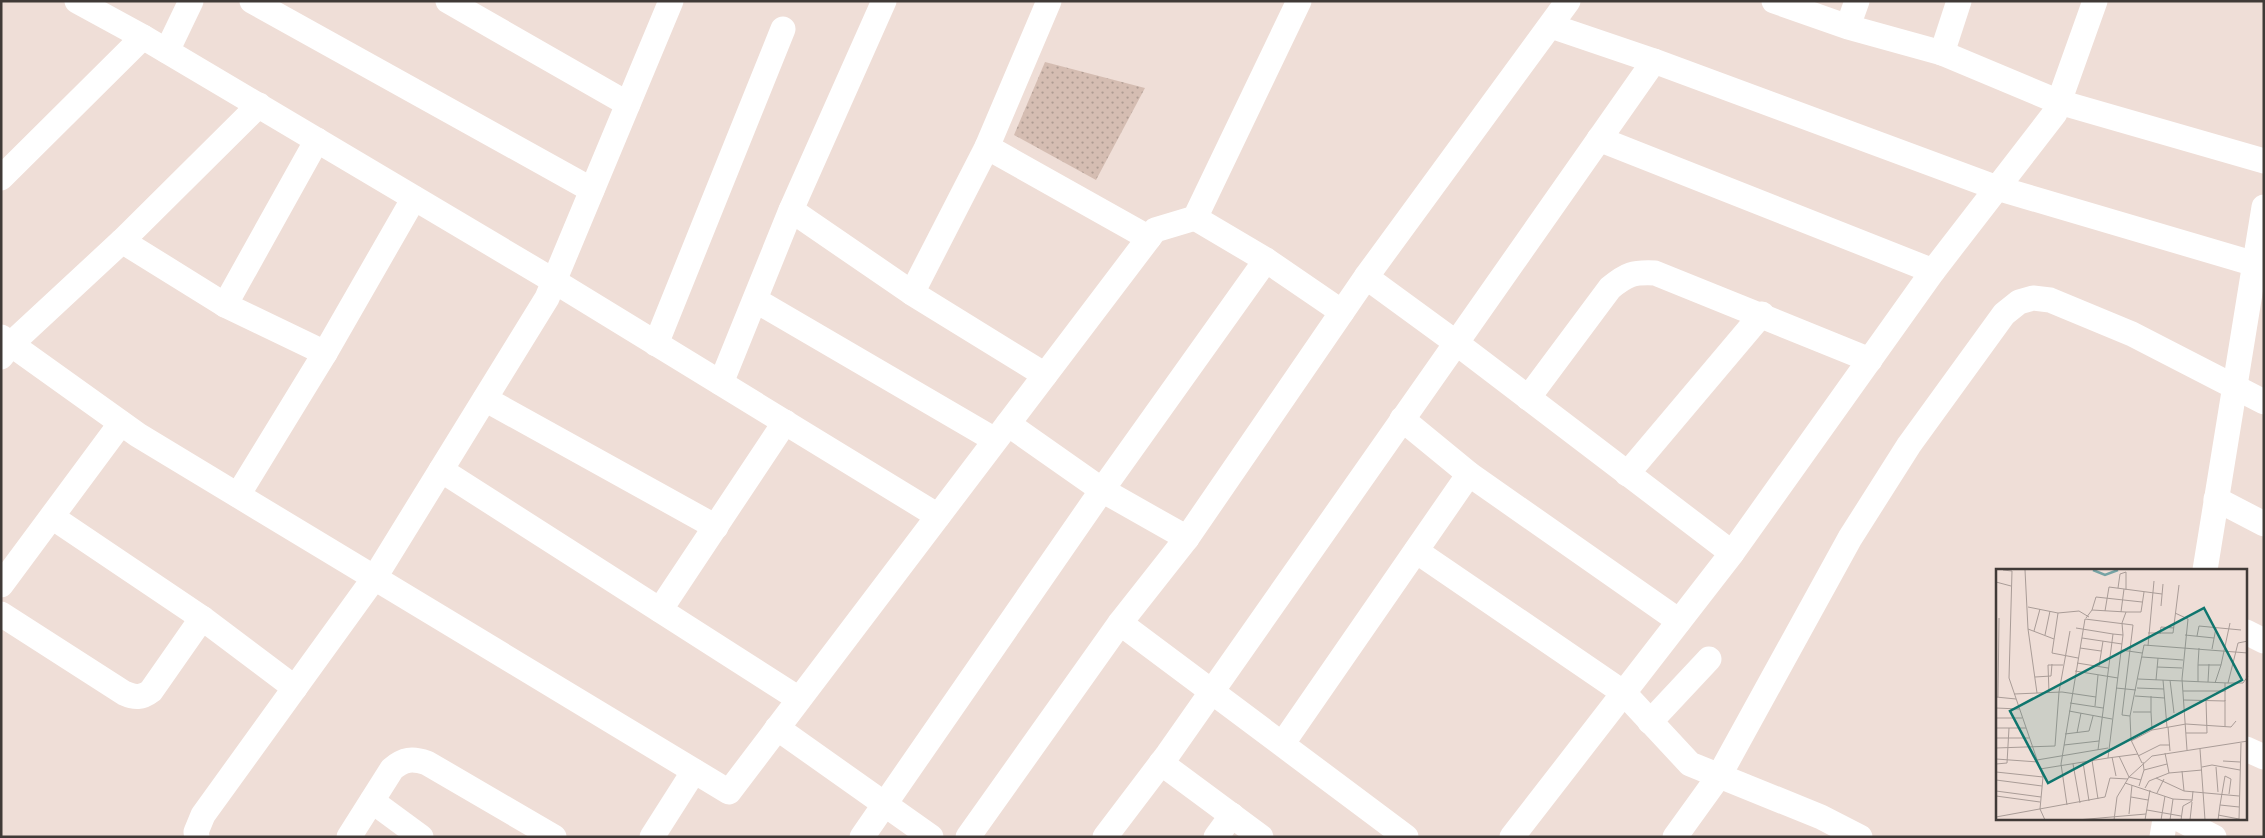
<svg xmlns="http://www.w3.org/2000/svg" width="2265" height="838" viewBox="0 0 2265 838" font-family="'Archivo Narrow',sans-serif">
  <defs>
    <pattern id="park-dots" width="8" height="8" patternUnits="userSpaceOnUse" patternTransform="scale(1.25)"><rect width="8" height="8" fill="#d5bdb2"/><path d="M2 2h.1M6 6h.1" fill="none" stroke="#ae9b92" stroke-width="1.8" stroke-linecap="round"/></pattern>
  </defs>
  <rect width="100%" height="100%" fill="#efded7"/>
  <path fill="url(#park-dots)" d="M1045,62L1145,88L1096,180L1014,135Z"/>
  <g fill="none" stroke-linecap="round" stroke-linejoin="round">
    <g stroke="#fff" stroke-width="25">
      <path d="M77,1L143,37"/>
      <path d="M252,1L592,190"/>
      <path d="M448,1L628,104"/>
      <path d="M1049,1L987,147L1149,238"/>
      <path d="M1774,1L1848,27L1942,53L2059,102L2264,161"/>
      <path d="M1551,26L1654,61L1997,188L2255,264"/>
      <path d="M1848,26L1857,1"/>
      <path d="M167,51L191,1"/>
      <path d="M1942,53L1959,1"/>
      <path d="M1599,139L1933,271"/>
      <path d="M1,178L143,37L554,281L938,516"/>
      <path d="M791,210L912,293L1045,375"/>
      <path d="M122,241L259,105"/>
      <path d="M1266,260L1342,312"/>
      <path d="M1366,277L1455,342L1732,553"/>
      <path d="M912,293L987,147"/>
      <path d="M755,300L995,440"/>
      <path d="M225,305L317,140"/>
      <path d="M1,337L138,435L729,792L1155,230L1195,218L1299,1"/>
      <path d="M656,344L783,29"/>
      <path d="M1,357L11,344L122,241L225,305L325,353L414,198"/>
      <path d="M721,383L791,210L884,1"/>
      <path d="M1528,398L1610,288C1627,274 1633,272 1655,273L1870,360"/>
      <path d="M485,399L716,527"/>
      <path d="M1402,419L1469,474L1679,621"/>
      <path d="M1008,424L1102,490L1187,538"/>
      <path d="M441,470L799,699"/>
      <path d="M1627,474L1762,314"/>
      <path d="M238,495L325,353"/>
      <path d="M2216,499L2264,524"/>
      <path d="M52,517L202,618L295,688"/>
      <path d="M1416,551L1624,693L1690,764L1821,817L1860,837"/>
      <path d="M2205,570L2264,207"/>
      <path d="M1,585L121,423"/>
      <path d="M660,610L785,422"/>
      <path d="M1,614L124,693C135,698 142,698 151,691L202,618"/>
      <path d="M1120,623L1406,837"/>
      <path d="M2246,632L2264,641"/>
      <path d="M1650,722L1709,659"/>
      <path d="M777,728L931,837"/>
      <path d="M1283,743L1469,474"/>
      <path d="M2246,749L2264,757"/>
      <path d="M1161,763L1261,837"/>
      <path d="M372,801L421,837"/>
      <path d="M2179,819L2214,837"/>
      <path d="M197,837L196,832L203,815L375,577L547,298L671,1"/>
      <path d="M349,837L392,769C404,759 412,758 427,763L554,837"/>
      <path d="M652,837L694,771"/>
      <path d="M862,837L1102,490L1266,260L1195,218"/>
      <path d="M968,837L1120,623L1187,538L1366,277L1568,1"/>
      <path d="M1105,837L1168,754L1654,61"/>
      <path d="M1216,837L1232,815"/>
      <path d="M1512,837L1732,553L1933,271L2055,113L2095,1"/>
      <path d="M1675,837L1719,776L1850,538L1909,445L2004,314L2019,302L2033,298L2050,300L2132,334L2264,402"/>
      <path d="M2162,837L2165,819"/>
    </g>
  </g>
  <g transform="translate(1996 569)">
    <rect width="251" height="251" fill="#efded7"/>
    <path fill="none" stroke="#76a3a4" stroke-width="2.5" d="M97,1L109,6L122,1"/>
    <path fill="none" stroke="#a99c97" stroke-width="1" d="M7,1L16,2L13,109L47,208L44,240L49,251M29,1L32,60L41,124M0,13L15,17M122,19L124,5L130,3V21M165,37L167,15M32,38L62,44L83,42L93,48M96,41L100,28L146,33M109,42L113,18L166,25M125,43L128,20M130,43H145L148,23M62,44L56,84L82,89M179,44L192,50L186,110L191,181M90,49L96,41L130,43L126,54L127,66L112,189L142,185M80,59L117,65M32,60L58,70M38,62L44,40M152,64H177L183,16M164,65L165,58L178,59M49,66L54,42M189,66L218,69M201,67L203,57L245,61M86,69L126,75M152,77L158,12M84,79L105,82M216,80L220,59M125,81L146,84M146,88L187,91M81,94L112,99M202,96L203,79M103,97L107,72M161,98L186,99M79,102L122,109M39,108L55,107L56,95M142,110L232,114L242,74L252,72M160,111L162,89M167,111L171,158M174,111L178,144M202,113V96H225L234,54M212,113L213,95M219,114L225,96M232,114H247L252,107M120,119L140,121M141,119L168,120M187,122H230M53,124L52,96H67M18,125L66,123L100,128M139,127L169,129M155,127V143M0,128L20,130M2,128L3,49M188,131L229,132V114M74,134L107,139M99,137L102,106M0,139L23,140M73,142L116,150M137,143H155L156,161M0,149H26M172,158L174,182M229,158V131M0,159H30M81,164L85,144M190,164H211L210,131M69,165L93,162L97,147M0,169H33M135,172L156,161L190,155L235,158L240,152M68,176L103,172M0,179L59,177L63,123L74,62M204,180L209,251M102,181L117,65L127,66M169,184L173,204M123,187L133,208L145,211M142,187L164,176H174M116,188L120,207M0,190L42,193M41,191L112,179M96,191L102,230M227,192L244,193M87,193L93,232M146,194L135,171L134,147L148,76L252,84M0,195L11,194L13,159M77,195L84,234M206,198L216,196L244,201M220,198L222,223M44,200L112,189M148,201L171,195M186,202L188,222M0,203L47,208M160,209L188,222L243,227M0,211L46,217M129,214L177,230M143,217L148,201L147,193M149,219L153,212L173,204L206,201M0,222L45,228M161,224L168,210M233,225L235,210L229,207L224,236L243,238M0,227L44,233M135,228L152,231M71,236L65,195L89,50L137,56L126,146L134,147M151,241L185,247M133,245L136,216M222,246L243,250M0,248L109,228L114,209L132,210M81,251L150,245M118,251L121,228L133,208L156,187L252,172M149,251L154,221M165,251L169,227M174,251L177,230L196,231M185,251L187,237L196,232L197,222M194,251L196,233M222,251L224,236M243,251L245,174"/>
    <path fill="#0f766e" fill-opacity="0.15" stroke="#0f766e" stroke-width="2.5" d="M208,39L246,111L52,214L14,142Z"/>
    <rect width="251" height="251" fill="none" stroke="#403a37" stroke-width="2.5"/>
  </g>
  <rect width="2265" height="838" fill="none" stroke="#403a37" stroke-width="5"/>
</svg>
